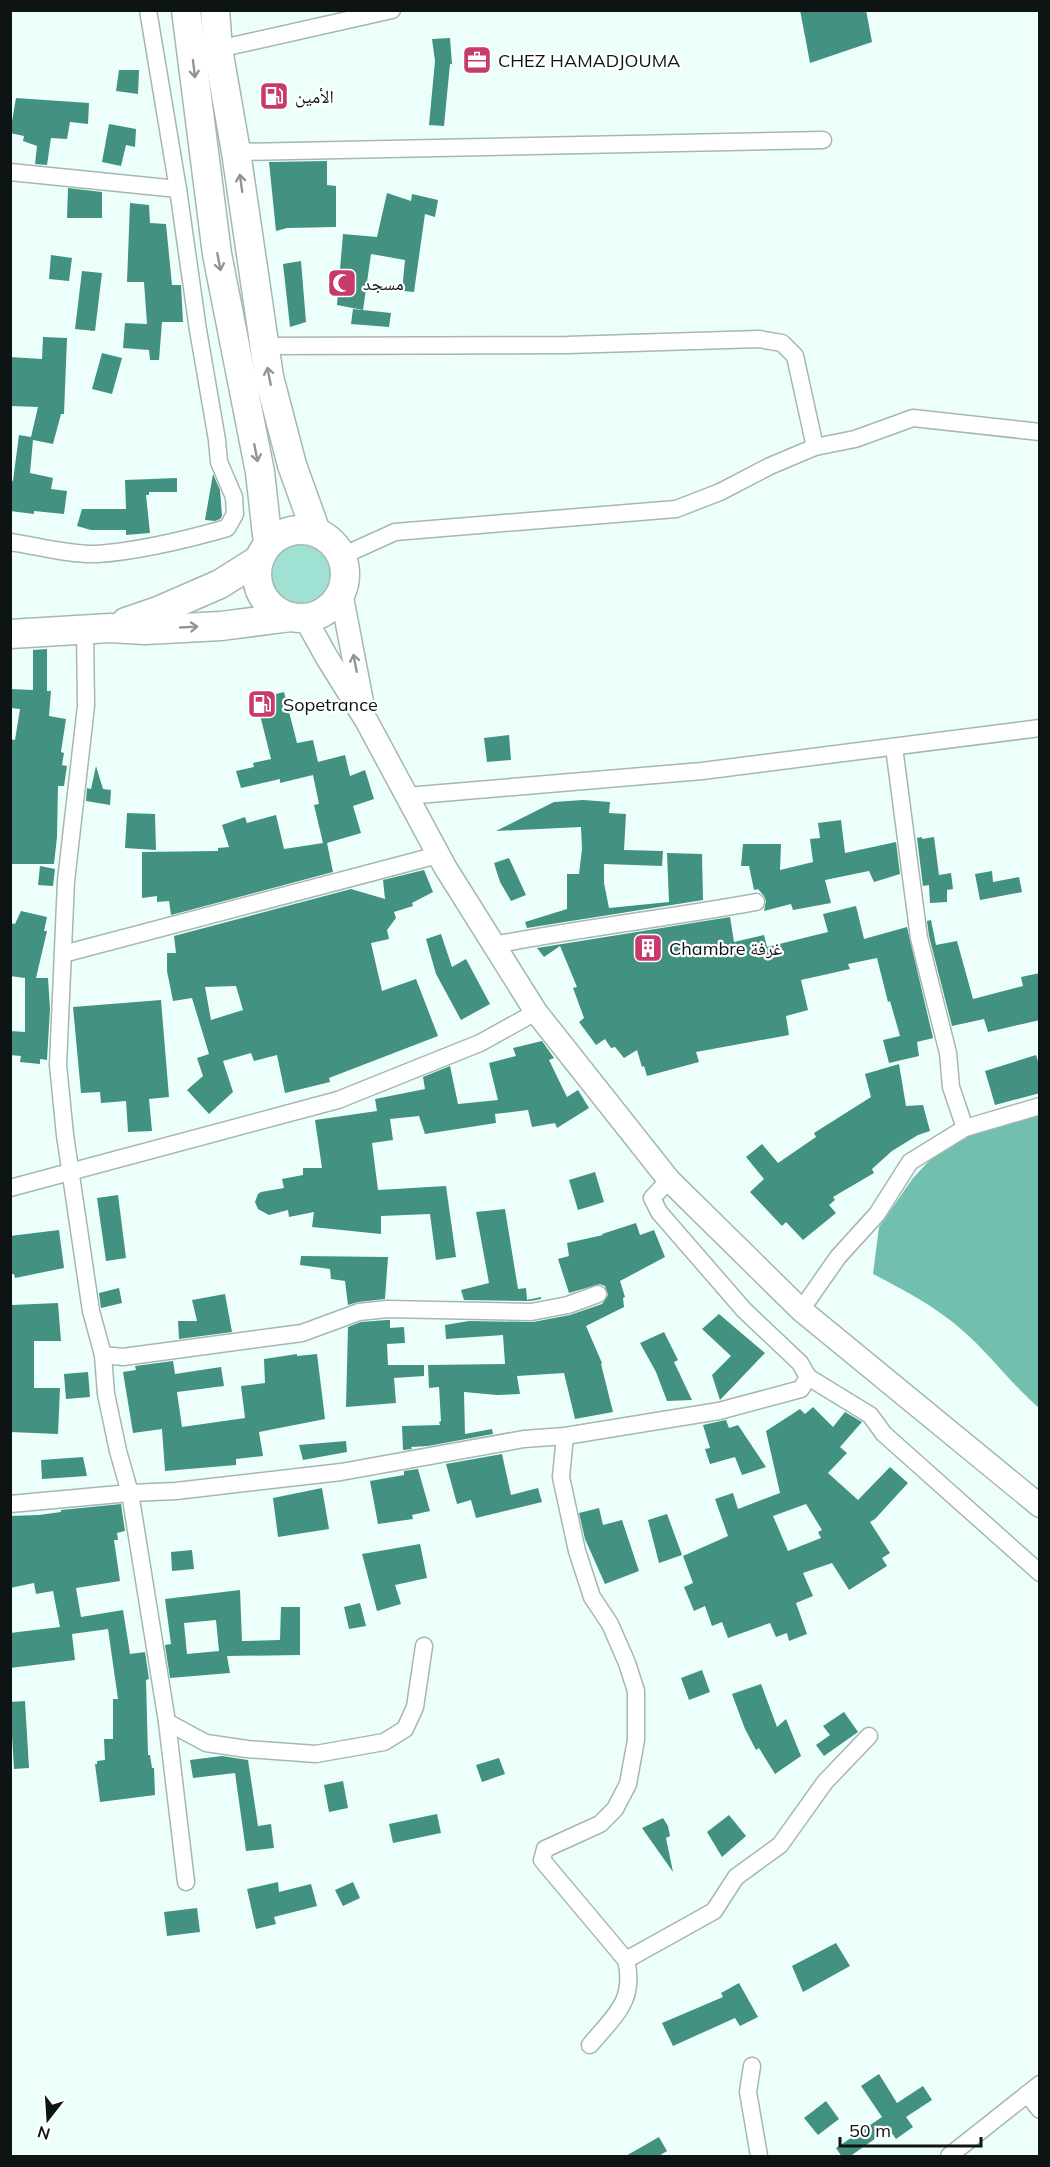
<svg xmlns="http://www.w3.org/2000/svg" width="1050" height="2167" viewBox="0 0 1050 2167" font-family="Mulish,'Noto Naskh Arabic',sans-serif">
  <rect width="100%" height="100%" fill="#edfffb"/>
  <circle fill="#9fe1d2" cx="302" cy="572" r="35"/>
  <path fill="#72bfaf" d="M1039,1112V1408C1011,1384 990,1354 962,1330C935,1306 904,1290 873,1274L879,1227L913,1178L945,1144L988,1126Z"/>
  <g fill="#439181" fill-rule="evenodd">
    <path d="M800,10H866L872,42L810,63Z"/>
    <path d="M450,38L452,64H450L444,126L429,125L435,61L432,39Z"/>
    <path d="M119,70H139L138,94L116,91Z"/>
    <path d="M16,98L89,103L88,124L70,122L67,139L51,138L47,165L35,164L37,146L23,141L24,136L10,133Z"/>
    <path d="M109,124L136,129L135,147L126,145L121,166L102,162Z"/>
    <path d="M327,161V185L336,186V227L287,228L276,231L269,162Z"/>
    <path d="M68,188L102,192V218H67Z"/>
    <path d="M387,193L411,201L412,194L438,200L435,217L425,214L414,292L402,291L405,260L371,254L363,310L337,305L343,234L377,237Z"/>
    <path d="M130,203L149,205L150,223L166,224L172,285H181L183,322H162L159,360H150L149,350L123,348L125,323L147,324L144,282H127Z"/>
    <path d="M51,255L72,258L69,281L49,279Z"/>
    <path d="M301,261L306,322L290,327L283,264Z"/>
    <path d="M82,271L102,273L95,331L75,329Z"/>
    <path d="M353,309L391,313L389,327L351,324Z"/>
    <path d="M43,337L67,338L64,414H61L53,444L33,440L30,473L53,478L51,489L67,491L64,514L34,511V514L10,511V480L13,481L19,435L31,437L38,407L10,406V357L42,359Z"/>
    <path d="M102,353L122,358L112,394L92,389Z"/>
    <path d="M213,474L220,490L222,516L220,519L215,521L205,520Z"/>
    <path d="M177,478V492H149V495H146L150,533L126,535V530H91L77,526L82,509H126L125,480Z"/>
    <path d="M47,649V691H51L49,716L66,719L61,752L64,753L62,765L67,766L64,786H58L57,837L54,864H10V739L15,740L20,709L10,708V689L33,690V650Z"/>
    <path d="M284,692L297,743L313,740L318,762L345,755L350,776L365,770L374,799L353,806L361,833L327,843L333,872L171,915L169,901L157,902V896L142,898V852L218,851V848L229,847L222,825L245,817L247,823L276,815L284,849L323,843L314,805L319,804L313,775L280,783V779L241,788L236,771L254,767L253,763L271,759L256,699Z"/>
    <path d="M509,735L511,760L487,762L484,738Z"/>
    <path d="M96,766L103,789L111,790L110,805L86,801L87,788L91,789Z"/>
    <path d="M583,800L610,802L609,813L626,814L624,850L663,851L662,866L604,864V883L609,908L669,902L667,853L702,854L703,900L527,928L525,922L567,909V874H579L582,849L581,827L496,831L554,802Z"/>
    <path d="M127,813L155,814L156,850L125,848Z"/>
    <path d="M841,820L845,853L896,842L900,874L874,882L869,871L825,880L831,903L793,910L791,904L764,911L766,901L764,896L758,889L754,890L749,866H741L743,844H781L780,870L813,862L810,839L820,838L818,823Z"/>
    <path d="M922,837V839L934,837L939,875L951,873L953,889L947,890V902L930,903L929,885L923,886L917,838Z"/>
    <path d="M509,858L526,895L511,901L500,882L494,863Z"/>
    <path d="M40,866L55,869L53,886L38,885Z"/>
    <path d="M424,870L433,892L412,903L413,906L394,912L396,918L387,930L389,939L371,943L382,991L416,979L438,1036L329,1078L330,1082L285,1093L277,1055L254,1061L251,1053L223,1061L233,1092L209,1114L187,1090L203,1076L197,1058L209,1054L192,998L173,1001L167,971V953H176L174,936L351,889L385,899L383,880ZM236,986L243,1010L211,1020L205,987Z"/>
    <path d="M992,871L993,882L1019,877L1022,892L980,900L975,874Z"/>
    <path d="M856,906L864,939L907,927L933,1038L917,1042L919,1056L889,1063L883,1040L900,1036L890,1001L888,1002L877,958L848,964L850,969L801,980L808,1010L786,1016L789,1035L696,1052L699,1062L647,1076L644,1066L642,1067L637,1050L624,1058L615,1047L611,1048L605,1039L596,1045L579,1022L584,1018L573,988L577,987L560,946L544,957L537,948L730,917L734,942L764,935L767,947L828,932L823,914Z"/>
    <path d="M21,911L47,917L44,931H47L36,978H48L50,1009L47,1060L40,1059V1064L20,1062L21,1056L10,1055V1031L25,1032V978L10,976V923L15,924Z"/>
    <path d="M931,920L936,945L957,941L973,999L1023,986L1021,977L1040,973V1020L988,1032L984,1019L952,1026L929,936L927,921Z"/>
    <path d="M441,934L452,967L466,959L490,1004L461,1020L436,974L426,939Z"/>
    <path d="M161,1000L169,1097L149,1099L152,1131L128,1132L126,1101L101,1103L100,1092L81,1093L73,1007Z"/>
    <path d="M542,1041L554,1058L549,1060L567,1097L578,1090L589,1108L557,1128L555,1123L532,1127L528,1110L495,1114L496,1123L425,1134L419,1116L390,1119L393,1140L372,1143L378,1190L446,1186L456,1257L436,1260L430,1214L381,1216V1234L312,1227L314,1212L289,1217L288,1210L269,1215L258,1209L255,1202L258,1194L261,1192L284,1188L282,1179L303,1175V1168H322L315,1120L377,1111L375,1099L425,1089L423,1077L450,1066L458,1104L498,1100L489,1063L516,1056L513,1048Z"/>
    <path d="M1036,1055L1040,1068V1093L995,1105L985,1071Z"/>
    <path d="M899,1064L906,1106L923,1105L930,1131L918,1135L892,1151L872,1169L874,1173L833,1197L835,1200L829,1205L836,1213L803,1240L786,1222L782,1226L750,1192L764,1179L746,1157L762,1144L778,1163L816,1137L814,1133L871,1097L865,1074Z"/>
    <path d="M595,1172L604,1202L578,1210L569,1180Z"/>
    <path d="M118,1195L126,1258L106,1261L97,1198Z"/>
    <path d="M505,1209L518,1289L526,1288L527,1300L541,1297V1299L530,1301L464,1300L461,1290L489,1283L476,1212Z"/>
    <path d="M636,1223L640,1235L654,1230L665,1257L620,1281L625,1297L623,1298L624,1307L586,1326L602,1363L601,1364L613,1412L575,1419L564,1373L517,1376L520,1394L497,1395L464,1392L465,1434L492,1429L493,1434L428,1446L411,1447L412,1449L403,1450L402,1426L440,1425L439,1422L441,1421L439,1387L429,1388L428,1365L505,1364L503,1335L446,1339L445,1325L469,1321L533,1322L570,1315L602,1304L608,1295L605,1286L600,1284L569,1293L558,1259L569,1256L567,1243L603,1235L602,1234Z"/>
    <path d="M59,1230L64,1268L15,1278L14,1274H10V1236Z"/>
    <path d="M301,1256L388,1257L385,1299L358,1302L348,1305L345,1281L331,1279L330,1269L300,1265Z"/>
    <path d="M119,1288L122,1303L101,1308L99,1293Z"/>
    <path d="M225,1294L232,1332L179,1339L178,1321H197L192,1300Z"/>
    <path d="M58,1303L61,1341H34V1388H60L58,1434L10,1432L12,1305Z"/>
    <path d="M719,1314L765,1353L720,1400L712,1375L731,1356L702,1329Z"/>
    <path d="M387,1320H390V1328L404,1327L405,1343L387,1344L388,1365H424V1376L394,1378L396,1403L346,1407L348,1327L361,1322Z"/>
    <path d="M664,1332L678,1360L674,1362L692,1400L667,1401L656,1372L640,1343Z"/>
    <path d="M297,1354V1356L317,1354L325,1419L259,1432L263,1456L236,1459V1465L165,1471L162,1429L133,1433L123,1372L136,1370L135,1366L173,1361L175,1374L221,1367L224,1386L177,1392L182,1427L245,1418L241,1386L265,1383L264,1359Z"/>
    <path d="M88,1372L90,1397L66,1399L64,1374Z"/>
    <path d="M813,1407L833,1427L845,1412L862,1422L840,1447L847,1453L828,1473L858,1500L890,1467L908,1483L875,1519L870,1522L890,1553L882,1558L887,1566L849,1590L832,1563L803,1573L813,1596L796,1603L807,1634L789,1641L787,1633L776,1637L770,1623L728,1638L722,1622L712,1626L705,1606L694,1611L684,1587L693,1583L683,1556L728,1536L715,1499L733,1493L738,1509L780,1493L766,1431L800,1409L805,1414ZM806,1504L822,1530L818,1532L821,1538L788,1551L773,1516Z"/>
    <path d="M726,1420L729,1428L738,1425L766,1467L742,1475L735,1457L710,1464L705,1449L710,1448L703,1425Z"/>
    <path d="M346,1441L347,1452L303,1460L299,1445Z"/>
    <path d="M502,1454L511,1495L538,1488L542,1502L476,1518L471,1500L457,1504L446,1464Z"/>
    <path d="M83,1457L87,1476L42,1479L41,1460Z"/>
    <path d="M418,1469L430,1511L412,1515L413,1519L378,1524L370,1481L404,1475V1471Z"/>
    <path d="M322,1488L329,1529L278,1537L273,1498Z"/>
    <path d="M121,1504L125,1531L117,1533L118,1540H114L120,1581L76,1588L81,1617L123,1610L130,1654L145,1652L149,1679L146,1680L148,1755H150L152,1768H154L155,1795L100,1802L95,1764H97V1761L105,1760L104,1739H113V1699H118L108,1629L72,1634L75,1660L10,1668V1633L60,1627L53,1591L36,1594L34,1583L10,1588V1516L39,1515L61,1512V1510Z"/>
    <path d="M599,1508L603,1525L622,1520L639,1571L605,1584L585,1539L579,1513Z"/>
    <path d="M667,1514L682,1555L659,1563L648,1520Z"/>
    <path d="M420,1544L427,1578L395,1585L401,1604L377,1611L362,1554Z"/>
    <path d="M192,1550L194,1569L172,1571L171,1552Z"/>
    <path d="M240,1590L242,1641L280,1640L281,1607H300V1655L227,1656L230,1673L170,1678L165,1645L171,1644L165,1599ZM216,1620L219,1651L187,1654L184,1623Z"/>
    <path d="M360,1603L366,1626L349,1629L344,1607Z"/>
    <path d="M702,1670L710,1692L689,1700L681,1678Z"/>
    <path d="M761,1684L777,1727L786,1719L801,1756L775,1774L759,1748L756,1750L745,1729L732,1694Z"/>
    <path d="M25,1701L29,1768L14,1769L10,1702Z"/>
    <path d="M844,1712L858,1732L824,1756L816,1745L830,1735L823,1726Z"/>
    <path d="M222,1756L248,1760L258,1826L271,1824L274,1848L246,1851L235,1773L193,1778L190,1760Z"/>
    <path d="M499,1758L505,1774L482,1782L476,1765Z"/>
    <path d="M343,1781L348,1808L329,1812L324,1785Z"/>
    <path d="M437,1814L441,1833L393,1843L389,1824Z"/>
    <path d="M729,1815L746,1836L722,1857L707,1832Z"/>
    <path d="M663,1818L668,1826L670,1836L666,1838L673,1872L642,1828Z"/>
    <path d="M278,1882L279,1892L311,1884L317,1906L274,1917L276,1924L256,1929L247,1889Z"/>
    <path d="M353,1882L360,1898L343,1906L335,1890Z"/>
    <path d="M197,1908L200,1932L167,1936L164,1912Z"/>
    <path d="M836,1943L850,1966L803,1992L792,1966Z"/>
    <path d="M739,1983L758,2017L740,2026L735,2018L673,2046L662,2023L723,1997L721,1993Z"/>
    <path d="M879,2074L897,2103L923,2086L932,2100L906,2117L913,2127L896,2139L889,2129L849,2157H842L836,2148L882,2117L861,2086Z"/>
    <path d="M826,2101L839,2119L818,2135L804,2118Z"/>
    <path d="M659,2137L667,2151L657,2157H624Z"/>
  </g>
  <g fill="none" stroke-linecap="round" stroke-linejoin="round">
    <g stroke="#a6b7b2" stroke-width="19">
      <g id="street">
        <path d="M218,49L392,10"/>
        <path d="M236,152L823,140"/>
        <path d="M10,172L178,189"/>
        <path d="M265,346L567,345L759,339L782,343L795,356L815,447"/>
        <path d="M10,542C38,546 69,555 97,554C141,551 185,540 227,528L235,514L234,497L219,462L217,440L198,330L178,189L148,10"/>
        <path d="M342,556L395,532L676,509L720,492L770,466L815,447L855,439L913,418L1040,432"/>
        <path d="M85,630L86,706L66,881L58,1065L65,1135L91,1311L103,1355L106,1394L118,1451L130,1493L167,1722L186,1882"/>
        <path d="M894,747L919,938L948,1053L951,1087L965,1128"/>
        <path d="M406,796L702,771L1040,728"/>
        <path d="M494,945C581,928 669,918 756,902"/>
        <path d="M63,954L438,855"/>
        <path d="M10,1188L338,1100L480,1043L536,1012"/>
        <path d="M801,1310L838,1257L877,1214L910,1162L965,1128L1040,1106"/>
        <path d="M103,1355L123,1357L302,1333L359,1312L387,1309L531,1312L568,1305L598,1294"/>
        <path d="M808,1377L870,1415L884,1434L1040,1573"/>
        <path d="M565,1436L561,1477L577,1551L592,1597L610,1624L627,1663L636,1691V1740L628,1784L615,1809L600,1824L545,1849L542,1860L626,1960C636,2001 614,2016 590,2045"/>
        <path d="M10,1504L130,1493L176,1491L341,1472L524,1439L565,1436L719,1411L801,1389L808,1377L800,1363L744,1310L659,1212L652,1198L669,1180"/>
        <path d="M167,1722L206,1743L247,1749L316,1754L384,1742L405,1729L415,1707L424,1646"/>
        <path d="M626,1960L714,1911L736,1877L780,1845L825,1782L869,1736"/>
        <path d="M752,2066L748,2092L759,2156"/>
        <path d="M1027,2094L1040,2110"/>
        <path d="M949,2156L1040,2084"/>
      </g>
    </g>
    <g stroke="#a6b7b2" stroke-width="25">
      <g id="secondary">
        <path d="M341,592L363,707"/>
        <path d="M305,618L326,656L366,720L445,867L536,1012L669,1180L801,1310L1040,1506"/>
      </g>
    </g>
    <g stroke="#a6b7b2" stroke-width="31">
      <g id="highway">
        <path d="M186,10L217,254L260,472L268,544"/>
        <path d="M215,10L218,49L236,152L269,377L292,465L316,532"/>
        <circle cx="301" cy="574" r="44"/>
        <path d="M126,622L158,611L220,584L258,560"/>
        <path d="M10,634L110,628L145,630L221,626L291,617"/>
      </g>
    </g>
    <use href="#street" stroke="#fff" stroke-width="16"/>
    <use href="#secondary" stroke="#fff" stroke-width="22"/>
    <use href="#highway" stroke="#fff" stroke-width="28"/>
  </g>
  <defs><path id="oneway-shaft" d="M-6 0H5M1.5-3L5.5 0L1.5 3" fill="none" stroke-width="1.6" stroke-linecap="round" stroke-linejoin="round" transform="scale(1.5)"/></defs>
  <g stroke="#939595">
    <use href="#oneway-shaft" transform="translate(194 69) rotate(83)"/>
    <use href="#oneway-shaft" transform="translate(241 183) rotate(-98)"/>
    <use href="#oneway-shaft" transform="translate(219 262) rotate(79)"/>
    <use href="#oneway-shaft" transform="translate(269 376) rotate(-101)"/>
    <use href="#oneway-shaft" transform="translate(256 453) rotate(79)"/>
    <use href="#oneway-shaft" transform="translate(189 627) rotate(-3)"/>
    <use href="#oneway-shaft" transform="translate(355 663) rotate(-101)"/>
  </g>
  <defs>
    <g id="office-square" transform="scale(1.5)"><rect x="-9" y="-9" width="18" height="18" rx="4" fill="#c73a6a" stroke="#fff"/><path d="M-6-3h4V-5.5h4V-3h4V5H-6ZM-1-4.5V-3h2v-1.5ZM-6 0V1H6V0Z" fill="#fff"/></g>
    <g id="fuel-square" transform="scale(1.5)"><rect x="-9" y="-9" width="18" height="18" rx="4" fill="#c73a6a" stroke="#fff"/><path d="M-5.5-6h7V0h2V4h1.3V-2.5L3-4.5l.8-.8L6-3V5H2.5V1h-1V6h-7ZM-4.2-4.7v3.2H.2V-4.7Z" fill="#fff"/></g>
    <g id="mosque-square" transform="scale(1.5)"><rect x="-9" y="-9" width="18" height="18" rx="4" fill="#c73a6a" stroke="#fff"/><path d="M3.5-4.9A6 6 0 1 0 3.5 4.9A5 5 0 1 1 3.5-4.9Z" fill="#fff"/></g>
    <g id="building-square" transform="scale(1.5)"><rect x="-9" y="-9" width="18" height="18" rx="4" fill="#c73a6a" stroke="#fff"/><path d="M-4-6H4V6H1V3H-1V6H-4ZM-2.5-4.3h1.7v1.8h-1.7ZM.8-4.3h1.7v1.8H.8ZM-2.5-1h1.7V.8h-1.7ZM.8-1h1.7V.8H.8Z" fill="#fff"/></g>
  </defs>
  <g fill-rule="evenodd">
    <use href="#office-square" x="477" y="60"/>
    <use href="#fuel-square" x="274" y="96"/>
    <use href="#mosque-square" x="342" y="283"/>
    <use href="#fuel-square" x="262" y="704"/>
    <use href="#building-square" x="648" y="948"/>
  </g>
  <g text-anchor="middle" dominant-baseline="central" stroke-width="4.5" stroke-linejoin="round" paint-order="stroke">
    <g font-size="18" fill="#0e1413" stroke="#fff" text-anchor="start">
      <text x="498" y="60">CHEZ HAMADJOUMA</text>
      <text x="295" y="96">الأمين</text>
      <text x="363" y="283">مسجد</text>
      <text x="283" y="704">Sopetrance</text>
      <text x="669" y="948">Chambre غرفة</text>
    </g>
  </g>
  <rect width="1050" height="2167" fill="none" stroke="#0e1413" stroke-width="24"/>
  <g transform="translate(48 2119) rotate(197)" stroke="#ffffff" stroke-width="4.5" paint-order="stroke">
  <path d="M0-4.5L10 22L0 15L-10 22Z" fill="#0e1413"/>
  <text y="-9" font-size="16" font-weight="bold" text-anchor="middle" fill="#0e1413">N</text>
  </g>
  <path d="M840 2137v9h141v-9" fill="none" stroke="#0e1413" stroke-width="3"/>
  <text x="849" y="2137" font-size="18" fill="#0e1413" stroke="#ffffff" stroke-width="4.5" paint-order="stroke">50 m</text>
</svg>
